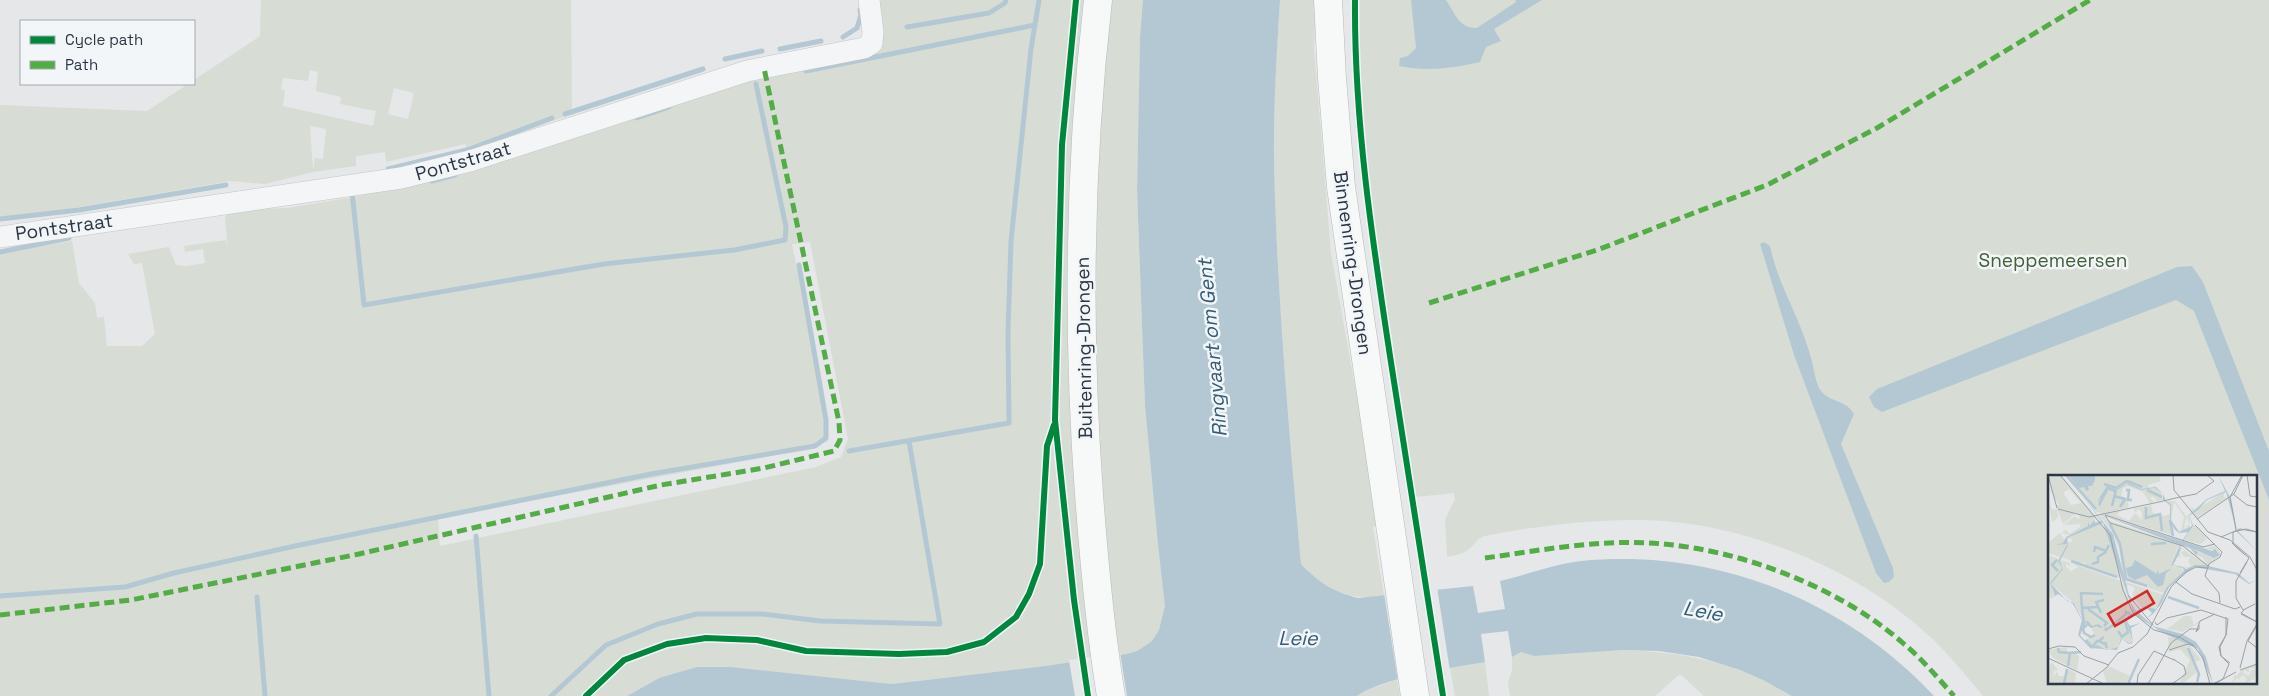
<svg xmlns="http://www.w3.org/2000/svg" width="2269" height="696" viewBox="0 0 2269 696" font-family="'Space Grotesk',sans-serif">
  <rect width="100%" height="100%" fill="#e5e7e9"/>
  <g fill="#d7ddd5" fill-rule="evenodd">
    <path d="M261,0H571L572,114L474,149L467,150L465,144L386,162L385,152L356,156V166L313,172L265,184L230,181L0,221V105L147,111L188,84H194V80L260,36ZM310,70L318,72L316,91L341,97L340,104L376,111L373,126L283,106L285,90L281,89L283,78L308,81ZM394,88L414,93L408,119L388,114ZM310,126L326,129L323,159L315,158L313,169Z"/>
    <path d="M879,0H1143L1140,36L1137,190L1145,406L1158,545L1166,606L1159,630L1152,641L1137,651L1126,654L1045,666L892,684L731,667L659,678L627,696H0V252L72,241L79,283L95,303L97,318L104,317L107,346H142L155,334L142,263L134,264L128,254L169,247L176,265L187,266L205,263L203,249L185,252L184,246L226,240L228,252L225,218L229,210L287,208L354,197L454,175L733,85L873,50L882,15ZM810,242L848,439L841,457L816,467L440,546L438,518L808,449L828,441L823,396L792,244Z"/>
    <path d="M1280,0H1316L1314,48L1331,253L1380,526L1373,527L1384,596C1344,600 1329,592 1301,564C1290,442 1279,320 1275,197C1272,131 1276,65 1280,0Z"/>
    <path d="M1359,0H2269V696H1983C1963,672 1943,647 1919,627C1853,569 1751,527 1663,521C1608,517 1540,525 1485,536C1478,537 1474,546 1468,550C1463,554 1454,555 1447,557L1445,520L1455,499L1454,493L1416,497C1390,333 1357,166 1359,0ZM2049,476H2255V682H2049Z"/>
    <path d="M1624,650C1683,652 1742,663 1792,696H1704L1680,674L1655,696H1510L1508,683L1512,670V657L1521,652L1534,656Z"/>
    <path d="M1485,662L1489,696H1455L1450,668Z"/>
    <path d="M1397,680L1400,696H1357L1372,688Z"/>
  </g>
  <g fill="#b4c8d4">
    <path d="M1143,0H1280C1276,65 1272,131 1275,197C1279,319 1290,442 1301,564C1320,583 1331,591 1358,598L1473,586L1478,613L1505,609L1500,581C1526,575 1554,564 1581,561C1714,548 1844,599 1934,696H1792L1763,680L1740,670L1699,657L1659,651L1624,650L1534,656L1521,652L1512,657L1508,631L1481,634L1485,662C1450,668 1385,677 1357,696H627L659,678L697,667H731L892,684L1045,666L1126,654L1137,651L1152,641L1159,630L1165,606L1158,545L1145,406L1137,190L1140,36Z"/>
    <path d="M1411,0H1446C1455,13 1459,29 1477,28L1516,2L1515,0H1542L1494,29L1501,41L1486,47L1480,62C1453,68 1427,72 1399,66L1400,58L1408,56L1416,48Z"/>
    <path d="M1764,242L1770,246C1778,285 1801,319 1811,358C1814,367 1815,383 1821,391C1831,403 1845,399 1854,414L1841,444L1893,568L1894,577L1889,582L1884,583L1876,573L1794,355L1760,244Z"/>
    <path d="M2192,266L2203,282L2269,451V500L2194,311L2176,300L1882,412L1874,407L1869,397L1877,389L2177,267Z"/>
  </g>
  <g fill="#e5e7e9">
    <path d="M1437,587L1450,671L1398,682L1384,593Z"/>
    <path d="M1120,652L1127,696H1075L1069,660Z"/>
  </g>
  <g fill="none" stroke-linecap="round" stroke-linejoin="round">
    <g stroke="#b4c8d4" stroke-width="5">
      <path d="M907,27L989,13L1005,3L1006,0"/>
      <path d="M843,37L857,28L861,15L860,10"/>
      <path d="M780,49L821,41"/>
      <path d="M725,59L762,51"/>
      <path d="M806,71L1035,25"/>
      <path d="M565,114L703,69"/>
      <path d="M637,118L669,107"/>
      <path d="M388,169L467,150L552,118"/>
      <path d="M432,181L455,175"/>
      <path d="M352,192L364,305L604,264L734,250L785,240L786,227L756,84"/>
      <path d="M0,219L79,210L226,185"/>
      <path d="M0,252L69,238"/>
      <path d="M849,451L1009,423L1008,331L1011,241L1031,49L1039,0"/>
      <path d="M476,536L489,696"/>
      <path d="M0,596L125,587L174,573L295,546L651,474L815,446L826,438V420L799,265"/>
      <path d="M257,597L265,696"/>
      <path d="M551,696L606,645L658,624L697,614H763L820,621L940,624L909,441"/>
    </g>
    <g stroke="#c3c5c7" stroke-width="22">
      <path id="minor" d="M0,237L401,178L470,161L747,71L864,48L872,43L873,32L869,0"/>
    </g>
    <g stroke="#b7babe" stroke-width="29">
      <g id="trunk">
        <path d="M1098,0C1079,164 1077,329 1089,494C1094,562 1100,629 1111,696"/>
        <path d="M1328,0L1332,78L1341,187L1415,696"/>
      </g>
    </g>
    <use href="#minor" stroke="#f4f5f6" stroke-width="21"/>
    <use href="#trunk" stroke="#f7f8f8" stroke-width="28"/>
    <g stroke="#54ac47" stroke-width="5" stroke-dasharray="10 5" stroke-linecap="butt">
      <path d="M1429,303L1597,250L1767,185L1877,128L2090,0"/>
      <path d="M1485,558C1543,550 1604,538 1663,544C1745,551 1842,589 1904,644C1922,659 1938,678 1954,696"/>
      <path d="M0,615L131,600L359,554L661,485L764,468L834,451L840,440L839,422L764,68"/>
    </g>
    <g stroke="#f3f6f8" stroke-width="9">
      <g id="cycleway">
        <path d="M1076,0L1062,145L1055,420L1074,600L1088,696"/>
        <path d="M1355,0C1354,120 1372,238 1390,356C1407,470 1425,583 1443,696"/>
        <path d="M586,696L624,660L667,644L706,638L757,640L806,651L899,654L947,652L984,642L1016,617L1029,594L1040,564L1047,446L1054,425"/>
      </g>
    </g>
    <use href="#cycleway" stroke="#00873e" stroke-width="6"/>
  </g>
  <g text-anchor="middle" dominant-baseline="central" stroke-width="5" stroke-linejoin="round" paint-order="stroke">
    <g font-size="19" fill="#2b3744" stroke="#f3f6f8">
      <text transform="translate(463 161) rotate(-16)">Pontstraat</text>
      <text transform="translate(64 227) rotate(-8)">Pontstraat</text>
      <text transform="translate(1353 263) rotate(82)">Binnenring-Drongen</text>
      <text transform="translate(1084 348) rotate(-91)">Buitenring-Drongen</text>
    </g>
    <g font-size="19" fill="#455f38" stroke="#f3f6f8">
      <text x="2053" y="260">Sneppemeersen</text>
    </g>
    <g font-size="20" font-style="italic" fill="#345c78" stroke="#f3f6f8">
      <text transform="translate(1212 348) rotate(-95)">Ringvaart om Gent</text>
      <text transform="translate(1703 611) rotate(10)">Leie</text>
      <text x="1298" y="638">Leie</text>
    </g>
  </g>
  <g transform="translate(2048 475)">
    <rect width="209" height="209" fill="#e5e7e9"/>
    <path d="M1,0H13L52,47L47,48L50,46L47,43L45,49L21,60L14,58L18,54L21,59L31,53L33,49L16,50L27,41L30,44L32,42L28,38L15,49L9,34L10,42L6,46L4,47V46L0,27L4,34L9,35L8,30H11L3,17ZM21,14L33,28L23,30L15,18ZM16,0H111L113,6L100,10L101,13L105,12L107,11L112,14L106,11L101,14L107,13L113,17L115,25L109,26L105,21L102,23L106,27L102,28L95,17L80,11L75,13L73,21L78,23L81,32L61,37L72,36L69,40L81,46L87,38L94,45V37L90,34L87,38L86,34L103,30L105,38L116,41L122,39V31L115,27L123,31L118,26H127L138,41L143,38L141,54L137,51L141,50L139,41L136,51L138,55L132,57L122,44L124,60L61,41L134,66L59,41L57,44L121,66L63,48L132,69H128L131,70L123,89L126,92H132L124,89L132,71L144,81L159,88L154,82L144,80L137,71L147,80L149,77L143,74L166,83L171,77L158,73L167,71L172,77V80L159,91L132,92L136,96L116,118L76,105L71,73L64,56L51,40L54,42L53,38L48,37ZM126,27L136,42L133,56H129L123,45ZM134,73L136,76L133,77L136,82H143L140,86L143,91L140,93L125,90L129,81L133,83L132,78ZM176,17V22L180,23L148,43L137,29L144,37L143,32L148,35ZM53,48L67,70L73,104L71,99V103L35,90L38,87L31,88L13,82L20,68L25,66L22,63L19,66V63ZM146,49L159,63L153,69L161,71L136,65ZM12,58L19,69L12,82L0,78V68ZM0,80L11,84L14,92L2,108L7,120L0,123ZM12,85L22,88L23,91L18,89V92L23,96L30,92L23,88L73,106L86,139L78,145L85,167L81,168L73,162L69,172L59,175L49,170L43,172L38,167L37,165L47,160L40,148L32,157L36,144L27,129L3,109L15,94ZM78,108V107L116,120L108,133L93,132L84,120L87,113L81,110L78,112ZM136,141H143L146,150L153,145L150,149L134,157L119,154ZM120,162L137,165L153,185L146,187L152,197L150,209L149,197L134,209H132L130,206L132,208L134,205L132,206L142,185L132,174L121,177ZM19,172V177L28,178L31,182L29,195L5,183L0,175ZM4,187L10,195L6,196L5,202L10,196V201H17L20,194L28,198L27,209H2L0,194ZM209,188L208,193H201V197L196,195L195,198L201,201L203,195L208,194L209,203L206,201L207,204L196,209L198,203L195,200L191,203L196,209L189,203L184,209L187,199L188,201L194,195ZM61,191L82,201L79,207L59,209L55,196Z" fill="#d7ddd5" fill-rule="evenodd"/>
    <path d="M41,0L47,1V5L44,11H40L41,15L38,16L36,12L31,13L21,1ZM170,0L183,24L189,55L209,76L189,57L178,17L159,25L150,35L142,40L145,51L135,66L164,76L167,74L172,80L166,83L143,73L150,77L148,80L142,73L133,70L131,79L125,90L135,92L138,94L147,90H156L190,98L201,108L209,105L201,109L187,99L146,92L121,112L113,129L105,139L99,143L104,138L99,133L90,137L105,151L134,159L148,167L158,182L165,209L150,174L115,158L87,140L79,146L82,151L92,148L83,153L85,168L81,169L74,164L69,175L42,173L30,160L34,145L25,129L10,119L0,125L7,120L2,108L14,93L10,86L19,69L7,70L15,68L18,62L40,51V49L41,47V51L47,45V48L53,46L38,26L65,59L83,128L88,136L97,131L108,134L119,112L136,96L135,93L123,90L132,70L57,41L134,66L140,57L131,58L126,54L122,45V30L115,25V19L107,13L93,15L79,9L69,15L61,12L58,19L51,25L53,34L50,25L59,11L69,14L80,8L93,14L108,12L115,19L118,26L123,29V45L131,57L144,51L142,39L159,24L177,16ZM55,48L86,139L78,145L85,167L81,168L73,163L70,172L59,175L49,170L43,172L32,160L38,147L39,150L43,153L49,151L52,153L55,152L50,149L44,151L40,146H38L36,148L26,128L19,126L3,109L15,94L12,86L20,70L19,63ZM87,85L109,99V94L111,99L124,93L118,98L115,110L110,112L99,100L87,105L80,101L78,93L84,91Z" fill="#b4c8d4" fill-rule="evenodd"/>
    <path fill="none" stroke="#b4c8d4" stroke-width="2.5" d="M18,0L48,34M56,9L68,13L79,6L94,12M78,15H81L80,25H84M99,15L114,22M66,21L77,24L72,32M51,30L60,13L67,16M64,31L68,15M98,32V43L112,39L114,56M122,45L125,61M62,49L72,69L78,104L99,111M103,69L118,68M46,77L47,72L58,76L61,70M9,85L4,90L10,96M23,86L46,94M44,89L50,87V82L58,77M46,94L69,102M120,122L151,133M34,133L33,118L55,119M40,134L59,148L56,151M53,138L48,127L56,125M36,150L34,133L49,132M39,150L35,153L36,158L43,162L47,160M57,153L58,155L68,148L79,138L77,136M70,156L74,162L80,157L77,146L83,140L80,137M56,162L51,166L57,169V167L59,173M38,165L44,172L50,165M10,173L11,177L22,178M140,173L151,199L149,207M20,191L22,178L33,177M16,209L19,194M80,209L91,184"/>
    <path fill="none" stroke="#9ba1a7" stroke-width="1" d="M0,0L9,33M12,0L62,60L75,115L85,138L106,155L131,162L145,170L155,183L162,209M125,0L126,15L160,57L182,65L202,82L209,95M199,0L202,21L209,22M185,19L199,30L209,32M132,22L148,19L166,6L159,0M111,27L132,22M10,34L41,42L111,27M149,44L186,19L195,0M62,48L57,40L155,72L167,69M62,48L135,71L160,91M147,50L174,77L172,82L161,89L157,101L171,118L172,128M188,55L182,22L194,0M173,62L192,54L209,57M184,68L197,80M199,87L188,106V123L195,135L207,129M192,98L201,83L185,69V57L198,54L209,57M128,107L144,119L187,134L192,132M80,120L105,150M196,135L193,138L209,147M193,139L209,147M107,147L109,150L119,143L153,135L180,144L178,160L172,172L173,181L182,188M151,150V154L148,157L152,146L167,139M209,150L200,166L209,173M0,174L11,171L27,172L36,181L61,190M121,175L140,169L145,171M0,183L56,209M192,193L199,166L209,149M192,195L209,189M38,209L58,193L70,178L85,172L99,159L123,112L138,97L148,92L159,93M89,209L90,200L106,176L126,185M100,209L123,168L142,154H150M124,209L138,199L136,191L125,184M165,209L175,204L181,189L173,181L171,172L178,160V142M166,209L188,197"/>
    <path fill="#d62828" fill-opacity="0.15" stroke="#d62828" stroke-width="2.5" d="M99,116L106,128L67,151L60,139Z"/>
    <rect width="209" height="209" fill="none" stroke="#2b3744" stroke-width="2.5"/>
  </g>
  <rect x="20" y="20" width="175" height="65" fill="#f3f6f8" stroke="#a3aab0"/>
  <rect x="30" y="36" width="25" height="8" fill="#00873e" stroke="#a3aab0"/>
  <text x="65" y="45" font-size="15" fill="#2b3744">Cycle path</text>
  <rect x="30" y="61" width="25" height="8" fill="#54ac47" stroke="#a3aab0"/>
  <text x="65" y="70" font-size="15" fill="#2b3744">Path</text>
</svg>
